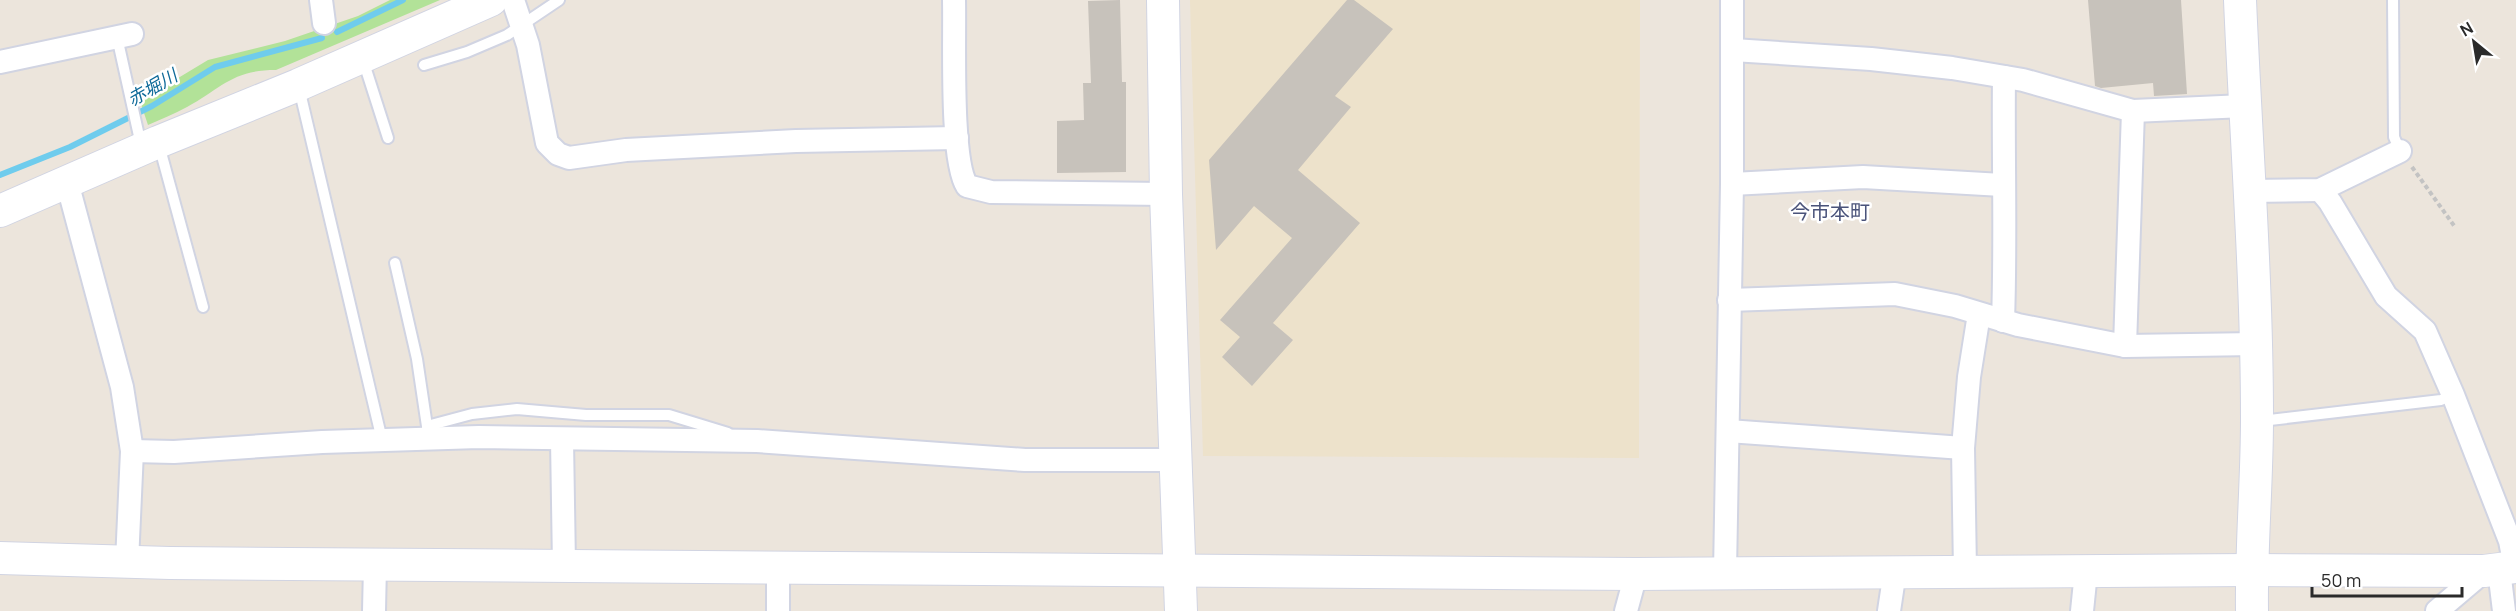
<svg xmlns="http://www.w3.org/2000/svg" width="2516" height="611" viewBox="0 0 2516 611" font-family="Manrope,'Noto Sans JP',sans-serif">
  <rect width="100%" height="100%" fill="#ece5dc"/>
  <path fill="#ede2cb" d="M1190,0H1640L1639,458L1203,456Z"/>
  <path fill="#b2e298" d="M390,0H440L276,70C232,70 222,88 187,107C174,114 161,119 148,125L140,101L208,60L285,41L358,16Z"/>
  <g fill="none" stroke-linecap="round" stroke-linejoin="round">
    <g stroke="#6fcced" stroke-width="6">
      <path d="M337,32L403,0"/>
      <path d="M0,175L70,147L152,106L215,67L322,38"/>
    </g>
  </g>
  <g fill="#c7c2bb">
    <path d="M1120,0L1122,82H1126V172L1057,173V121L1084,120L1083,83H1091L1088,1Z"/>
    <path d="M1347,0H1354L1393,29L1335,96L1351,107L1298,170L1360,223L1273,323L1293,340L1252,386L1222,357L1240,337L1220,320L1292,238L1254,206L1216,250L1209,160Z"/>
    <path d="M2088,0H2181L2187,94L2154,96L2153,83L2101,88L2095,86Z"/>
  </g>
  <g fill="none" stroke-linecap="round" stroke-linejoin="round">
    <g stroke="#d1d4e2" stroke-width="14">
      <g id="lane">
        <path d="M2393,0L2394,137L2400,151"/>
        <path d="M117,37L141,145"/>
        <path d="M363,60L388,138"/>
        <path d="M424,65L467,52L507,35L559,0"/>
        <path d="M299,88L382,440"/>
        <path d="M159,145L203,307"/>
        <path d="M395,263L417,359L428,433"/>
        <path d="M2261,421L2441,400L2453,395"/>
        <path d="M427,426L472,414L517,409L586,415H669L728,433"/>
      </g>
    </g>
    <g stroke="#d1d4e2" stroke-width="26">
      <g id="street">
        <path d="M321,0L324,23"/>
        <path d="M513,0L528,45L547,143L558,154L569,158L626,150L796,141L957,138"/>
        <path d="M954,0C955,38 950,160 967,186L991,192L1166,194"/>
        <path d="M1733,50L1871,59L1952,68L2023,80L2133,111L2244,106"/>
        <path d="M0,62L132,34"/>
        <path d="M67,182L122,387L132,451L127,562"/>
        <path d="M1732,184L1863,177L2002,185"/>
        <path d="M2320,190L2330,202L2386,296L2425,331L2453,395L2510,541L2515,567"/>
        <path d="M2248,191L2320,190L2400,151"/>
        <path d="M1729,300L1895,294L1955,306L2018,325L2125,346L2256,344"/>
        <path d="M2003,321C2006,239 2003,158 2004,77"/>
        <path d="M2125,346L2133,111"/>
        <path d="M1728,431L1963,448"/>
        <path d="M562,439L564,566"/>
        <path d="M132,451L174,452L322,442L479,437L757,441L1025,460H1177"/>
        <path d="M778,566V611"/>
        <path d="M2499,570L2504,611"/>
        <path d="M1965,571L1963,448L1969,377L1979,314"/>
        <path d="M1725,572L1732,184V0"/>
        <path d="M374,611L375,565"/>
        <path d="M1626,611L1636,574"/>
        <path d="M1889,611L1895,571"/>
        <path d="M2082,611L2086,572"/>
        <path d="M2437,611L2484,571"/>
      </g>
    </g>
    <g stroke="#d1d4e2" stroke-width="34">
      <g id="secondary">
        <path d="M1163,0L1166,194L1181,611"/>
        <path d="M2240,0C2246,140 2257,280 2257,419C2257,483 2251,547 2252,611"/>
        <path d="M0,211L158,142L298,85L491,0"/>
        <path d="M0,558L170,563L1636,574L2251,570L2484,571L2516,567"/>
      </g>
    </g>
    <path stroke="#c3c3c3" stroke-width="4" stroke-dasharray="4.5 3" stroke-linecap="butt" d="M2412,167L2455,227"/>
    <use href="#lane" stroke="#fff" stroke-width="10"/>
    <use href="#street" stroke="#fff" stroke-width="22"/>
    <use href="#secondary" stroke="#fff" stroke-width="32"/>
  </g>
  <g text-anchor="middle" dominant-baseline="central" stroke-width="5" stroke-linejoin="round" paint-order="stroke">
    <g font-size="18" font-style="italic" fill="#0f6a99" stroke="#fff">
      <text transform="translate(152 87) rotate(-30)">赤堀川</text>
    </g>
    <g font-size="20" fill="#4a537a" stroke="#fff">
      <text x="1830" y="211">今市本町</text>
    </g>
  </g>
  <g transform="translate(2474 42) rotate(330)" stroke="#ffffff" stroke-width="4.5" paint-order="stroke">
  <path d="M0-4.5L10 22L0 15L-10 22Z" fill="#2a2a2a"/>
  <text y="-9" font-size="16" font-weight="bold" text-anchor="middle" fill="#2a2a2a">N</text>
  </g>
  <path d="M2312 587v9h150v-9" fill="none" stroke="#2a2a2a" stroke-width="3"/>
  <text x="2321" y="587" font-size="18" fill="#2a2a2a" stroke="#ffffff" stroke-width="4.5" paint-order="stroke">50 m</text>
</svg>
